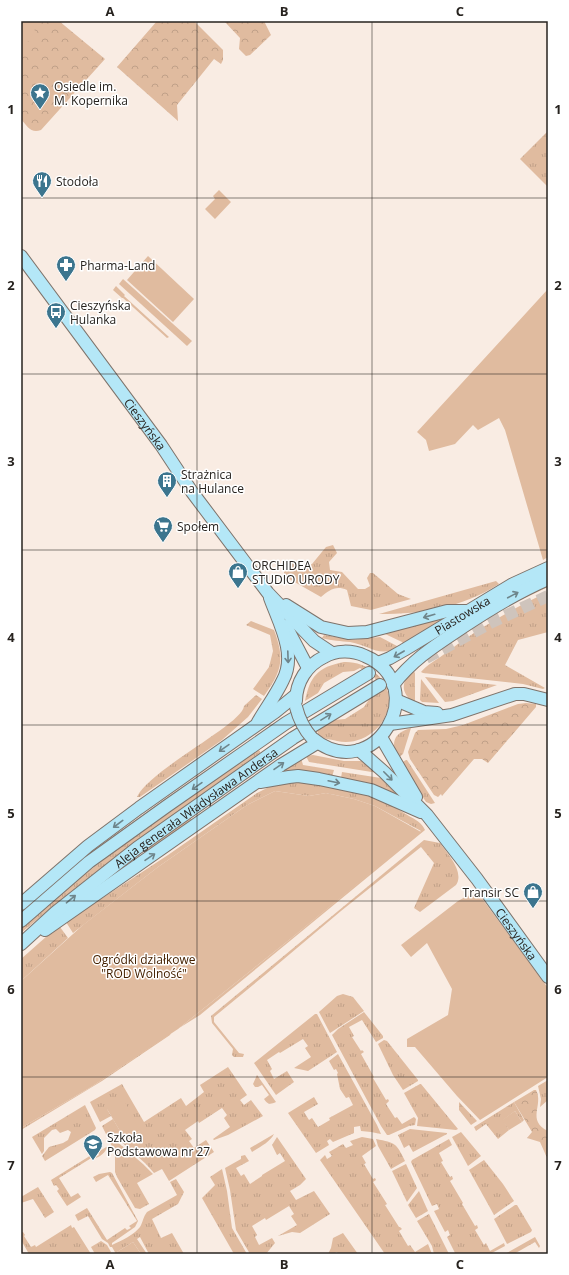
<svg xmlns="http://www.w3.org/2000/svg" width="569" height="1275" viewBox="0 0 569 1275" font-family="'Open Sans',sans-serif">
  <defs>
    <pattern id="grass-tufts" width="24" height="20" patternUnits="userSpaceOnUse"><rect width="24" height="20" fill="#e0bb9f"/><path d="M3 7l-1-3M5 7V3M7 7l1-3M15 17l-1-3M17 17v-4M19 17l1-3" fill="none" stroke="#c0a088"/></pattern>
    <pattern id="forest-crowns" width="20" height="18" patternUnits="userSpaceOnUse"><rect width="20" height="18" fill="#e0bb9f"/><path d="M2 6a3 3 0 1 1 6 0M12 15a3 3 0 1 1 6 0" fill="none" stroke="#c0a088"/></pattern>
  </defs>
  <rect width="100%" height="100%" fill="#f9ece3"/>
  <g fill="url(#grass-tufts)">
    <path d="M548,131V187L520,159Z"/>
    <path d="M333,545L337,553L329,562L330,570L342,572L358,589H365L370,586L367,578L370,573H373L398,594L411,599L371,610L351,606L347,590C336,585 329,590 321,597L284,576V572L292,562L305,567L312,564L326,547Z"/>
    <path d="M496,581L499,584C461,608 423,614 379,614Z"/>
    <path d="M548,585V587L510,605L466,633L418,666L432,654L488,616Z"/>
    <path d="M548,592V632L518,640L505,665L545,688L543,689L523,684L423,673L421,672C427,665 436,660 443,655C476,630 511,609 548,592Z"/>
    <path d="M452,615L404,645L402,642L383,633Z"/>
    <path d="M251,621L274,630C285,659 282,671 264,696L253,689L269,667L273,651L270,635L246,625Z"/>
    <path d="M324,635L352,640L380,637L397,646L399,648C377,657 371,646 350,642C341,641 332,641 322,638Z"/>
    <path d="M344,662C365,661 389,677 389,700C389,726 362,747 337,741C329,739 323,739 317,734L318,733L317,731L334,720L345,719L364,707L370,698L383,690L374,677L360,668L354,671L343,672L324,683L318,693L305,701C310,677 317,667 344,662Z"/>
    <path d="M412,669L415,673V703C399,693 402,681 412,669Z"/>
    <path d="M425,677L497,685L453,701L445,702Z"/>
    <path d="M421,679L439,703L422,702L420,700Z"/>
    <path d="M256,695L262,699L248,717L222,740L140,797H137C150,769 243,724 244,706Z"/>
    <path d="M411,728L403,754L398,758C390,742 394,733 411,728Z"/>
    <path d="M258,750L260,751V753C178,811 97,868 21,933V927L85,874L118,849Z"/>
    <path d="M313,755L344,761H363L378,773L309,762L306,756Z"/>
    <path d="M301,758L303,765L334,770L332,777L280,773Z"/>
    <path d="M406,760H407L435,803L431,804L426,802L401,763Z"/>
    <path d="M342,772L381,778L384,775L407,801L341,778Z"/>
    <path d="M295,782C334,784 376,794 409,816C415,819 422,823 425,830L200,1015L176,1030H175L178,1029L289,940L421,831L375,806L354,799L326,793L309,796L275,791L247,805L158,867L73,933L66,922L168,855L257,793L271,786Z"/>
    <path d="M190,817L192,820L152,849L149,848L150,846Z"/>
    <path d="M424,840L440,843C447,853 465,872 456,885L420,912L414,908L434,863L421,847L341,911L265,975L214,1017V1022L239,1053L244,1054L243,1057H234L232,1055L233,1049L212,1023L211,1016Z"/>
    <path d="M60,927L68,938L21,981V959L47,936Z"/>
    <path d="M343,994L353,997L364,1011L330,1033L319,1012L337,996Z"/>
    <path d="M364,1012L383,1036V1038L376,1042L362,1020L349,1027L354,1036L352,1037L361,1051L362,1050L364,1052L361,1054L374,1077L373,1078L386,1100L388,1099L389,1101L386,1104L395,1118L397,1117L402,1124L414,1117L416,1119L415,1125L409,1126L389,1135H387L381,1126L332,1035L338,1029Z"/>
    <path d="M315,1014H317L337,1052L308,1071L294,1068L311,1057L305,1048L308,1046L303,1039L280,1053L279,1052L267,1060L272,1069L270,1071L274,1079L287,1071L294,1082L276,1095L254,1063Z"/>
    <path d="M171,1033L170,1035L102,1081L21,1130V1128L91,1087Z"/>
    <path d="M384,1040L387,1041L418,1080V1081L403,1090L393,1075L378,1044Z"/>
    <path d="M338,1054L377,1125L381,1134L371,1132L361,1131L360,1126L354,1127V1133L333,1142L330,1139L327,1141L329,1145L316,1153L288,1113L314,1097L318,1104L304,1112L309,1120L312,1118L318,1127L330,1120L329,1118L353,1105L349,1097L346,1098L340,1089L337,1074L338,1073L336,1069L334,1070L329,1061Z"/>
    <path d="M228,1067L247,1095L240,1100L244,1105L251,1100L263,1116L228,1135L214,1140L213,1139L230,1127L224,1118L227,1115L222,1108L199,1123L198,1121L185,1130L192,1139L189,1141L194,1148L206,1140L214,1152L169,1181L162,1169L154,1173L146,1164L116,1137L109,1140L102,1126L113,1119L124,1138L140,1131L107,1109L111,1116L100,1122L90,1102L122,1084L144,1122L181,1098L186,1106L204,1092L200,1085Z"/>
    <path d="M257,1075L276,1102C270,1105 267,1104 264,1099L269,1095L262,1085L258,1087H255L253,1084Z"/>
    <path d="M548,1080V1100L540,1107L541,1099L538,1086Z"/>
    <path d="M420,1084H421L458,1129L456,1130L417,1126L418,1118L404,1093Z"/>
    <path d="M459,1102L477,1121L471,1125L459,1110Z"/>
    <path d="M514,1102L524,1120L522,1122L515,1111L503,1120L509,1130L498,1139L486,1124L476,1131L474,1127Z"/>
    <path d="M85,1105L96,1128L95,1130L45,1161L42,1156L49,1147L63,1143L68,1140L71,1132L68,1130L60,1133L56,1129L52,1130L44,1138V1151L42,1154L32,1137Z"/>
    <path d="M410,1129L447,1133V1134L413,1152L409,1145L404,1148L398,1135Z"/>
    <path d="M461,1132L481,1156L468,1166L452,1137Z"/>
    <path d="M274,1134C270,1142 260,1147 252,1152L250,1148Z"/>
    <path d="M277,1137L306,1179L300,1185L290,1191L296,1200L314,1191L330,1214L300,1233L292,1232L278,1236L297,1225L291,1216L294,1214L289,1206L266,1220L265,1218L252,1226L257,1235L255,1237L259,1245L272,1238L275,1243L266,1254H250L236,1230L230,1190L225,1168L241,1159V1156L245,1155L249,1161L236,1168L241,1176L244,1174L250,1184L262,1176V1175L285,1161L280,1153L277,1155L272,1145Z"/>
    <path d="M362,1137L373,1139L376,1146L362,1156L366,1163L364,1164L373,1179L375,1178L376,1180L373,1182L387,1204L385,1205L399,1227H400L402,1229L399,1231L408,1246L410,1245L415,1252L428,1244L432,1254H385L320,1160L325,1155L327,1159L332,1156L329,1152L343,1144L346,1148L353,1145L350,1141Z"/>
    <path d="M376,1139C396,1143 396,1143 405,1161L391,1169L378,1146Z"/>
    <path d="M449,1139L452,1145L439,1153L443,1161L441,1162L450,1177L452,1176L453,1179L450,1181L463,1203L462,1204L475,1226L477,1225L478,1228L475,1230L484,1245L486,1243L490,1251L504,1243L505,1246L490,1254H456L455,1253L447,1237L450,1235L448,1230L445,1232L434,1211L439,1209L437,1204L432,1206L411,1162L412,1160Z"/>
    <path d="M115,1140L143,1164L153,1174L137,1183L149,1204L140,1209L135,1208L117,1177L115,1172V1154L110,1142Z"/>
    <path d="M108,1146C105,1153 101,1156 94,1159L93,1157L59,1178L71,1197L78,1193L81,1197L67,1206L57,1191L59,1189L56,1185L54,1186L51,1180L93,1154L95,1157L99,1155L98,1152Z"/>
    <path d="M484,1160L503,1184L514,1201L494,1215L469,1170Z"/>
    <path d="M406,1164L417,1188L407,1202L392,1171Z"/>
    <path d="M222,1169L227,1191L232,1228L247,1254H234L202,1198L215,1185L210,1177Z"/>
    <path d="M110,1172L112,1173L138,1221L135,1227L112,1243V1245C121,1241 135,1234 140,1227C143,1222 143,1217 147,1212L177,1195L170,1182L176,1179L184,1192L178,1204L152,1219L161,1238L172,1233L184,1254H149L140,1237L137,1239L147,1254H141L133,1242L117,1252L118,1254H116L112,1247H110L108,1243L102,1239L88,1216L78,1221L75,1215L87,1208L107,1240L125,1228L127,1230L131,1228L129,1226L137,1221L108,1175L96,1182L93,1177L99,1174Z"/>
    <path d="M38,1187L54,1212L45,1218L33,1199L21,1203V1197Z"/>
    <path d="M419,1191L428,1211L416,1218L408,1205Z"/>
    <path d="M515,1205H517L532,1230L531,1232L507,1244L494,1219Z"/>
    <path d="M429,1214L449,1254H434L432,1246L417,1221Z"/>
    <path d="M71,1225L72,1228L74,1227L91,1254H29L21,1240V1232H23L25,1235L24,1236L31,1247L35,1245L36,1247Z"/>
    <path d="M343,1233L358,1254H338L337,1252L333,1254H328L331,1248L333,1238Z"/>
    <path d="M535,1237L540,1246L539,1248L535,1242L514,1254H505Z"/>
    <path d="M101,1241L107,1245L111,1252L108,1254H95L91,1247Z"/>
  </g>
  <g fill="url(#forest-crowns)">
    <path d="M21,21H59L105,59L41,130C31,134 27,126 21,119Z"/>
    <path d="M157,21H194L223,50V60L221,64L214,59L177,105L178,121L117,67Z"/>
    <path d="M224,21H264L271,35L250,55L246,56L239,49L240,38Z"/>
    <path d="M526,703L536,704V707L488,763L482,759H474L442,796L441,794L438,797L434,795L410,759L408,752L415,733L418,730L446,729L463,725L518,704Z"/>
    <path d="M534,1090H536C544,1105 526,1120 548,1131V1160L540,1142L527,1138L532,1132L514,1102Z"/>
  </g>
  <g fill="#e0bb9f">
    <path d="M26,21L31,22L35,31L22,50L21,49V26Z"/>
    <path d="M219,190L231,202L215,219L205,209L215,199L213,196Z"/>
    <path d="M148,256L194,299L173,322L127,280Z"/>
    <path d="M123,279L192,341L187,346L119,284Z"/>
    <path d="M116,286L125,295L124,296L169,337L167,338L123,298H122L113,290Z"/>
    <path d="M548,289V557L543,560L505,430L499,418L478,430L473,425L455,444L429,451L426,440L417,432Z"/>
    <path d="M275,791L309,796L326,793L354,799L375,806L421,832L289,940L178,1029L91,1087L21,1128V981L83,925L158,867L247,805Z"/>
    <path d="M474,895L481,897L548,988V1077L480,1120L457,1096L415,1047H407V1039L448,1015L452,989L427,943L411,957L401,945L458,901L467,896Z"/>
    <path d="M124,1100L140,1131L124,1138L107,1109Z"/>
    <path d="M515,1111L522,1122L509,1130L502,1120Z"/>
    <path d="M133,1242L141,1254H118L117,1252Z"/>
  </g>
  <g fill="none" stroke-linecap="round" stroke-linejoin="round">
    <path stroke="#cfc4bc" stroke-width="12" stroke-dasharray="12 6" stroke-linecap="butt" d="M426,658L492,622L548,596"/>
    <g stroke="#7e736b" stroke-width="14">
      <g id="secondary">
        <path id="s1" d="M21,256L161,445L192,492L268,593L314,641L332,653"/>
        <path d="M286,605L321,627L348,633L367,632L447,611H467"/>
        <path d="M286,626L308,668"/>
        <path id="s2" d="M378,663L390,658L404,650L513,584L548,568"/>
        <path d="M393,685C413,659 436,645 463,627C490,609 518,592 548,579"/>
        <path d="M396,700L424,712L437,713"/>
        <path d="M296,701C296,682 307,665 324,657C336,650 352,650 365,656C434,685 374,789 312,738"/>
        <path d="M258,722C266,708 276,695 283,680C297,654 279,623 270,598"/>
        <path d="M390,724L452,715L515,694H524L548,700"/>
        <path d="M381,737L416,797"/>
        <path id="s3" d="M359,750L384,772L427,815L477,879L548,977"/>
        <path d="M260,782L289,777L298,776L319,779L371,790L421,812"/>
        <path d="M21,904L88,846L139,808L275,712L296,695"/>
        <path d="M21,921L89,862L167,806L286,723L369,673"/>
        <path d="M45,930L281,765L317,743"/>
        <path id="s4" d="M21,944L56,912L137,848L293,738L380,685"/>
      </g>
    </g>
    <use href="#secondary" stroke="#b4e7f7" stroke-width="12"/>
    <g stroke="#7e736b" stroke-width="14" stroke-linecap="butt">
      <path id="secondary-bridge" d="M296,707C299,719 303,728 312,738"/>
    </g>
    <use href="#secondary-bridge" stroke="#b4e7f7" stroke-width="12"/>
  </g>
  <defs><path id="oneway-shaft" d="M-6 0H5M1.5-3L5.5 0L1.5 3" fill="none" stroke-width="1.6" stroke-linecap="round" stroke-linejoin="round"/></defs>
  <g stroke="#6e858b">
    <use href="#oneway-shaft" transform="translate(513 595) rotate(-28)"/>
    <use href="#oneway-shaft" transform="translate(429 616) rotate(164)"/>
    <use href="#oneway-shaft" transform="translate(399 654) rotate(150)"/>
    <use href="#oneway-shaft" transform="translate(288 657) rotate(88)"/>
    <use href="#oneway-shaft" transform="translate(326 717) rotate(-31)"/>
    <use href="#oneway-shaft" transform="translate(224 748) rotate(145)"/>
    <use href="#oneway-shaft" transform="translate(279 766) rotate(-35)"/>
    <use href="#oneway-shaft" transform="translate(388 776) rotate(45)"/>
    <use href="#oneway-shaft" transform="translate(334 782) rotate(12)"/>
    <use href="#oneway-shaft" transform="translate(197 786) rotate(145)"/>
    <use href="#oneway-shaft" transform="translate(118 824) rotate(143)"/>
    <use href="#oneway-shaft" transform="translate(150 857) rotate(-34)"/>
    <use href="#oneway-shaft" transform="translate(71 899) rotate(-40)"/>
  </g>
  <path fill="none" stroke="#27231f" stroke-width="1" stroke-opacity="0.55" d="M197,21V1254M372,21V1254M21,198H548M21,374H548M21,550H548M21,725H548M21,901H548M21,1077H548"/>
  <defs>
    <g id="sight-pin" transform="scale(1)"><path d="M0 17L-7.5 6A9.5 9.5 0 1 1 7.5 6Z" fill="#3c758e" stroke="#fff"/><path d="M0-6L1.8-2.2L6-1.7L2.9 1.2L3.7 5.4L0 3.3L-3.7 5.4L-2.9 1.2L-6-1.7L-1.8-2.2Z" fill="#fff"/></g>
    <g id="restaurant-pin" transform="scale(1)"><path d="M0 17L-7.5 6A9.5 9.5 0 1 1 7.5 6Z" fill="#3c758e" stroke="#fff"/><path d="M-5-6h1v4h1v-4h1v4h1v-4h1v5L-1.5 .5V6h-2V.5L-5-1ZM5-6V6H3V1.5H1.5Q1.5-4 5-6Z" fill="#fff"/></g>
    <g id="pharmacy-pin" transform="scale(1)"><path d="M0 17L-7.5 6A9.5 9.5 0 1 1 7.5 6Z" fill="#3c758e" stroke="#fff"/><path d="M-2-6h4v4h4v4h-4v4h-4v-4h-4v-4h4Z" fill="#fff"/></g>
    <g id="bus-pin" transform="scale(1)"><path d="M0 17L-7.5 6A9.5 9.5 0 1 1 7.5 6Z" fill="#3c758e" stroke="#fff"/><path d="M-5-6H5V4H4V6H2V4H-2V6H-4V4H-5ZM-3.5-4V0h7V-4ZM-3.5 1.2v1.5H-2V1.2ZM2 1.2v1.5H3.5V1.2Z" fill="#fff"/></g>
    <g id="building-pin" transform="scale(1)"><path d="M0 17L-7.5 6A9.5 9.5 0 1 1 7.5 6Z" fill="#3c758e" stroke="#fff"/><path d="M-4-6H4V6H1V3H-1V6H-4ZM-2.5-4.3h1.7v1.8h-1.7ZM.8-4.3h1.7v1.8H.8ZM-2.5-1h1.7V.8h-1.7ZM.8-1h1.7V.8H.8Z" fill="#fff"/></g>
    <g id="supermarket-pin" transform="scale(1)"><path d="M0 17L-7.5 6A9.5 9.5 0 1 1 7.5 6Z" fill="#3c758e" stroke="#fff"/><path d="M-6-5.5h2.5l.6 2H6L4.5 2H-2.5L-4.4-4H-6ZM-1.5 3.2a1.3 1.3 0 1 0 .1 0ZM3 3.2a1.3 1.3 0 1 0 .1 0Z" fill="#fff"/></g>
    <g id="shop-pin" transform="scale(1)"><path d="M0 17L-7.5 6A9.5 9.5 0 1 1 7.5 6Z" fill="#3c758e" stroke="#fff"/><path d="M-5-2.5h2.3a2.7 3.5 0 0 1 5.4 0H5L5.5 6h-11ZM-1.5-2.5h3a1.5 2.3 0 0 0-3 0Z" fill="#fff"/></g>
    <g id="school-pin" transform="scale(1)"><path d="M0 17L-7.5 6A9.5 9.5 0 1 1 7.5 6Z" fill="#3c758e" stroke="#fff"/><path d="M0-5L7-2L0 1L-7-2ZM-4 1L0 2.5L4 1V4Q0 6-4 4Z" fill="#fff"/></g>
  </defs>
  <g fill-rule="evenodd">
    <use href="#sight-pin" x="40" y="93"/>
    <use href="#restaurant-pin" x="42" y="181"/>
    <use href="#pharmacy-pin" x="66" y="265"/>
    <use href="#bus-pin" x="56" y="312"/>
    <use href="#building-pin" x="167" y="481"/>
    <use href="#supermarket-pin" x="163" y="526"/>
    <use href="#shop-pin" x="238" y="572"/>
    <use href="#shop-pin" x="533" y="892"/>
    <use href="#school-pin" x="93" y="1144"/>
  </g>
  <g text-anchor="middle" dominant-baseline="central" stroke-width="3" stroke-linejoin="round" paint-order="stroke">
    <g font-size="12" fill="#27231f" stroke="#fff" text-anchor="start">
      <text x="54" y="86">Osiedle im.<tspan x="54" dy="14">M. Kopernika</tspan></text>
      <text x="56" y="181">Stodoła</text>
      <text x="80" y="265">Pharma-Land</text>
      <text x="70" y="305">Cieszyńska<tspan x="70" dy="14">Hulanka</tspan></text>
      <text x="181" y="474">Strażnica<tspan x="181" dy="14">na Hulance</tspan></text>
      <text x="177" y="526">Społem</text>
      <text x="252" y="565">ORCHIDEA<tspan x="252" dy="14">STUDIO URODY</tspan></text>
      <text x="519" y="892" text-anchor="end">Transir SC</text>
      <text x="107" y="1137">Szkoła<tspan x="107" dy="14">Podstawowa nr 27</tspan></text>
    </g>
    <g font-size="12" fill="#27231f" stroke="#fff">
      <text stroke="none"><textPath href="#s1" startOffset="209">Cieszyńska</textPath></text>
      <text stroke="none"><textPath href="#s2" startOffset="97">Piastowska</textPath></text>
      <text stroke="none"><textPath href="#s4" startOffset="222">Aleja generała Władysława Andersa</textPath></text>
      <text stroke="none"><textPath href="#s3" startOffset="243">Cieszyńska</textPath></text>
    </g>
    <g font-size="12" fill="#442100" stroke="#fff">
      <text x="144" y="959">Ogródki działkowe<tspan x="144" dy="14">"ROD Wolność"</tspan></text>
    </g>
  </g>
  <rect width="569" height="1275" fill="none" stroke="#ffffff" stroke-width="44"/>
  <rect x="22" y="22" width="525" height="1231" fill="none" stroke="#27231f" stroke-width="1.5"/>
  <g font-size="13" text-anchor="middle" font-weight="bold" fill="#27231f">
    <text x="110" y="16">A</text>
    <text x="284" y="16">B</text>
    <text x="460" y="16">C</text>
    <text x="11" y="114">1</text>
    <text x="558" y="114">1</text>
    <text x="11" y="290">2</text>
    <text x="558" y="290">2</text>
    <text x="11" y="466">3</text>
    <text x="558" y="466">3</text>
    <text x="11" y="642">4</text>
    <text x="558" y="642">4</text>
    <text x="11" y="818">5</text>
    <text x="558" y="818">5</text>
    <text x="11" y="994">6</text>
    <text x="558" y="994">6</text>
    <text x="11" y="1170">7</text>
    <text x="558" y="1170">7</text>
    <text x="110" y="1269">A</text>
    <text x="284" y="1269">B</text>
    <text x="460" y="1269">C</text>
  </g>
</svg>
